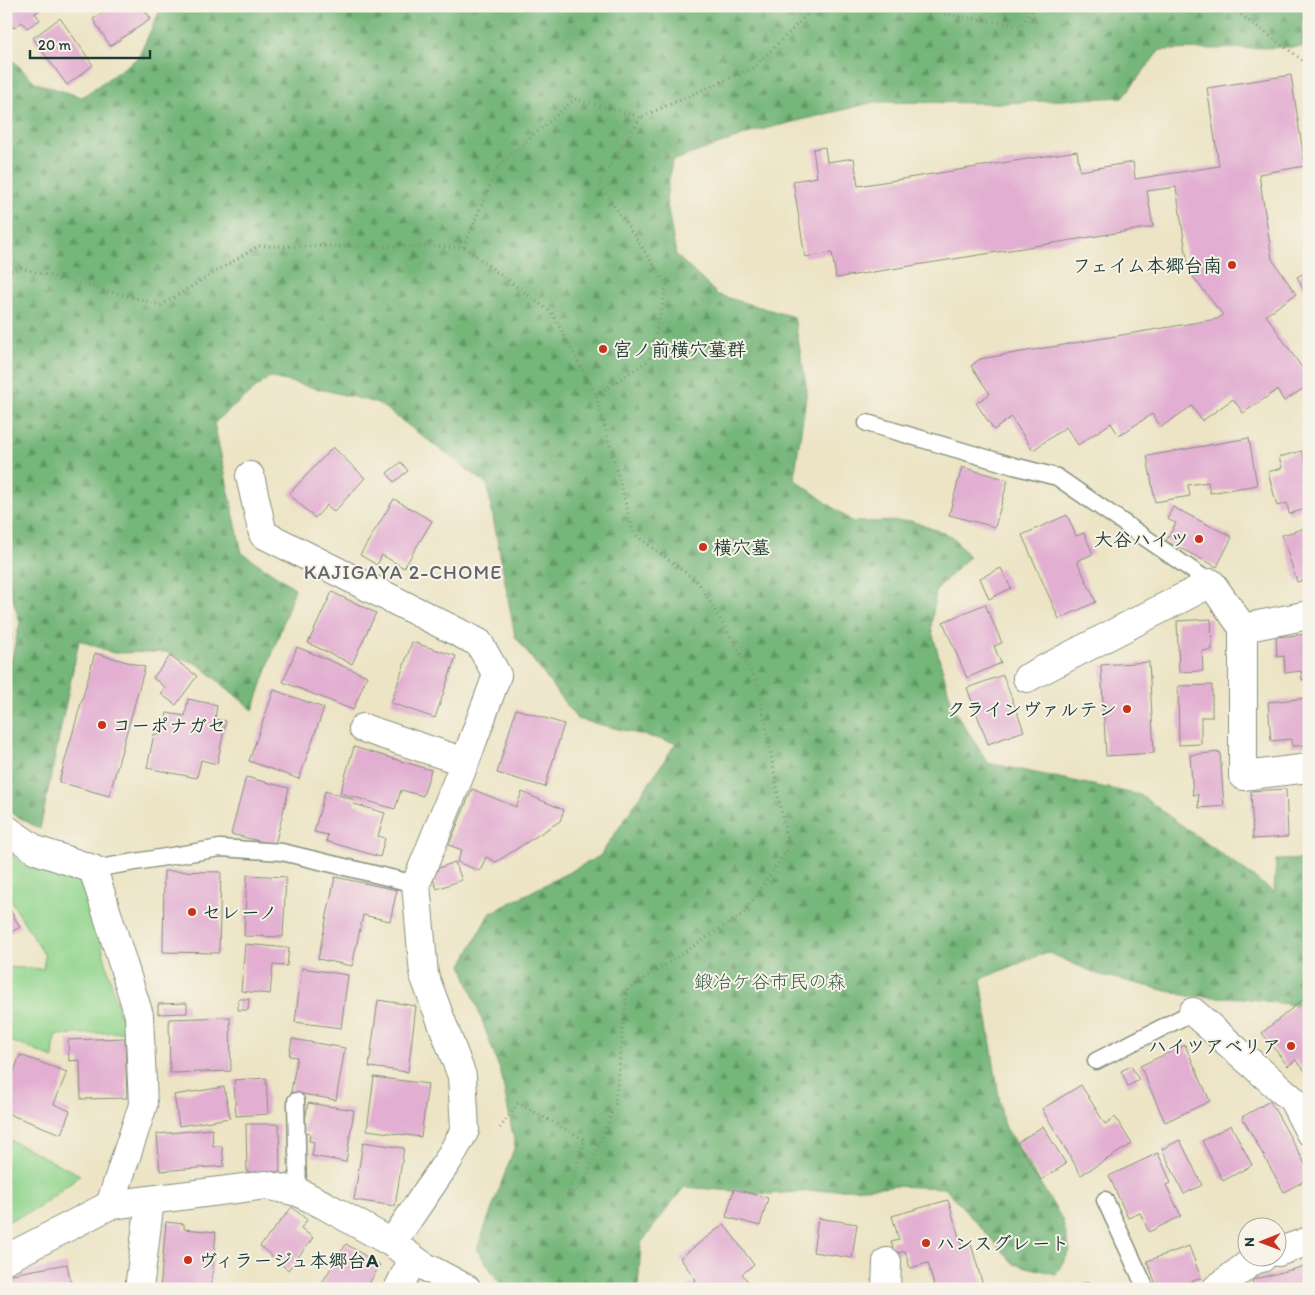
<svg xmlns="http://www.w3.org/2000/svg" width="1315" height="1295" viewBox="0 0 1315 1295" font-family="Itim,'Klee One',sans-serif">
  <defs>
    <pattern id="forest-firs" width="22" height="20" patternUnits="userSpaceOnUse" patternTransform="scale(1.25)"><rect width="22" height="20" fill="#75b679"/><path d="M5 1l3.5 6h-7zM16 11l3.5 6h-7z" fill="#5f9564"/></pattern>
  </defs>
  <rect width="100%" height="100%" fill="#f7f3e8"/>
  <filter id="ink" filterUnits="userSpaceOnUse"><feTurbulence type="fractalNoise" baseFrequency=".02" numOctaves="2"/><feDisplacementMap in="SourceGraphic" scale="10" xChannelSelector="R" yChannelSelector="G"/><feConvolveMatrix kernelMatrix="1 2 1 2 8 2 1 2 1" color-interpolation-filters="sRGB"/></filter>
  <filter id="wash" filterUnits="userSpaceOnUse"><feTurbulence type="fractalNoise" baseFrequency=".0096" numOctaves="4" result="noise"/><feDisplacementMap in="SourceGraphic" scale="20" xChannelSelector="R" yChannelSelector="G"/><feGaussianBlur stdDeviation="1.12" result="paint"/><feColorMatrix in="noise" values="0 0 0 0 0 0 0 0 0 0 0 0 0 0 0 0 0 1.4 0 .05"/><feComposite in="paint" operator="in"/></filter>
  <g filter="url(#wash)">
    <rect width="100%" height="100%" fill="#ece4c4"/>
    <g fill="#92d58e" stroke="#588961">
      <path d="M6,852L31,868L79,882L93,913L124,1032L55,1035L53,1058L11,1041L6,1052V967L43,969L45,956L6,893Z"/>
      <path d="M6,1138L80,1175L38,1208L6,1222Z"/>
    </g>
    <path fill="url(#forest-firs)" stroke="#4a7a56" d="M162,6H1304L1303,47L1160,50L1123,97L1003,103L875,102L756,131L672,161L666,199L676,255L718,295L794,317L807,390L794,479L853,522L911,521L952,536L969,557L936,590L931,628L953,708L988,763L1140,795L1274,892L1276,860L1309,859V1007L1243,998L1188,996L1097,974L1047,952L981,979L1003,1123L1062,1219L1070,1251L1056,1274L1014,1264L945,1188L894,1186L768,1194L684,1187L641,1243L638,1289H509L502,1287L477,1249L515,1146L501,1073L462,965L489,914L600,856L676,743L577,719L515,636L487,484L378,403L269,377L214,423L242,553L295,588L253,710L198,664L165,652L113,653L79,640L40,829L6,810V681L20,623L12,596L6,587V54L36,83L82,97L138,58Z"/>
    <g id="blocks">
      <g fill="#e2aed1">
        <path d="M10,6H38L40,10L35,13L40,20L27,28L22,22L13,28L6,18V10L10,7Z"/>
        <path d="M109,6H142L151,19L110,46L93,19L110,8Z"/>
        <path d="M60,18L93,65L67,85L33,38Z"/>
        <path d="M1291,75L1305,166L1259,174L1272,259L1296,294L1266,315L1309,378V385L1284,401L1277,390L1243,413L1233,399L1202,421L1192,406L1161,427L1152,414L1119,436L1111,423L1078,445L1066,427L1033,450L1011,417L994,430L976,403L990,394L971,366L980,359L1217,319L1223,315L1189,272L1176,187L1147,191L1153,227L836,278L832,253L805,257L793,181L817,177L813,149L825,147L827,162L854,158L858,186L1077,151L1080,171L1133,162L1135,179L1219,166L1207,88Z"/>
        <path d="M1309,271V301L1297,277Z"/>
        <path d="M1249,438L1257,485L1210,493L1208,482L1188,485L1190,496L1155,502L1147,456Z"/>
        <path d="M333,447L365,478L334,512L327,505L315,518L289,494Z"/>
        <path d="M1302,451L1309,475V508L1289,514L1287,503L1277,506L1268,472L1282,468L1279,457Z"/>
        <path d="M401,462L408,471L394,482L387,473Z"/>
        <path d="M962,467L1008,480L995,527L949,515Z"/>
        <path d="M394,499L432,521L404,568L382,555L377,565L360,555Z"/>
        <path d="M1173,507L1232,537L1217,567L1166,541L1176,523L1167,519Z"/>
        <path d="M1067,515L1076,536L1084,533L1093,554L1077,561L1096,602L1059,619L1022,535Z"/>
        <path d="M1309,527V579L1297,582L1282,535Z"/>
        <path d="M1001,568L1011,588L989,599L980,578Z"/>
        <path d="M332,592L376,613L352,664L308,643Z"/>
        <path d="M985,604L1002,643L994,646L1001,663L967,678L943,622Z"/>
        <path d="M1211,619L1212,650L1202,651L1203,671L1179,672L1177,621Z"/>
        <path d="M6,632L13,634L7,657H6Z"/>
        <path d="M1309,634V679L1302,680L1301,671L1285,673L1284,656L1277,657L1276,637Z"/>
        <path d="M412,642L456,656L435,718L391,703Z"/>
        <path d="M297,647L367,676L353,710L283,682Z"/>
        <path d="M95,653L145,667L109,796L59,782Z"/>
        <path d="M170,656L197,676L176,705L161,694L165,687L153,678Z"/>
        <path d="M1149,662L1154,753L1106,756L1101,665Z"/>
        <path d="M1003,675L1024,731L988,744L967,688Z"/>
        <path d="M1212,685V717H1201V744L1179,745L1178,686Z"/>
        <path d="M274,690L324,708L299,779L249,761Z"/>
        <path d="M1308,698L1309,745L1292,746L1291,739L1271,741L1268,702Z"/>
        <path d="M188,699L217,705L215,719L226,721L217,764L201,760L197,778L147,768L154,734L162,735L167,713L185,716Z"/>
        <path d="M516,709L564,724L545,787L497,773Z"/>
        <path d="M354,747L431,770L423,796L401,790L395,809L340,793Z"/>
        <path d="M1220,752L1224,806L1199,808L1198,794L1193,795L1190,755Z"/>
        <path d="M246,777L289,788L275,845L231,834Z"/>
        <path d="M472,789L516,807L522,792L564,810L560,821L496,862L486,857L480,871L457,862L462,850L449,845Z"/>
        <path d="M1286,789L1288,837L1253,839L1251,791Z"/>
        <path d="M325,791L355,800L354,804L385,813L378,836L385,838L380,857L326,841L328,835L314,832Z"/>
        <path d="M455,862L462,880L437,889L430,871Z"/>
        <path d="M164,871L221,872L219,953L163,952Z"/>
        <path d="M247,875L286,877L283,937L244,936Z"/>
        <path d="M335,877L397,890L390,921L363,915L352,966L318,959Z"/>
        <path d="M6,903L20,927L6,935Z"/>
        <path d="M245,944L289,948L287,966L273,965L270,994L241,991Z"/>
        <path d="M302,968L348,975L341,1028L295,1022Z"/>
        <path d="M1307,996L1309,998V1076L1296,1060L1288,1066L1262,1033Z"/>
        <path d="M238,999H249L248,1010H238Z"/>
        <path d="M378,1000L416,1006L408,1072L369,1067Z"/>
        <path d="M187,1003V1013L158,1014V1004Z"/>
        <path d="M230,1017L231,1071L170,1073L169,1019Z"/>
        <path d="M125,1038L127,1098L81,1099L80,1060L69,1061L68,1040Z"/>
        <path d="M292,1039L345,1048L336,1100L291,1092L297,1057L289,1056Z"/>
        <path d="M1185,1045L1210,1101L1165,1122L1140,1066Z"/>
        <path d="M20,1055L67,1072L54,1104L70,1111L61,1134L6,1113V1092Z"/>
        <path d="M1131,1066L1139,1080L1128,1086L1121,1071Z"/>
        <path d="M374,1077L428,1084L421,1137L367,1130Z"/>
        <path d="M266,1078L268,1114L236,1116L234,1080Z"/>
        <path d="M1081,1085L1105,1124L1115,1117L1132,1144L1081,1175L1042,1109Z"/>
        <path d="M224,1087L230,1118L179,1126L174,1095Z"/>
        <path d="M1270,1101L1309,1171V1178L1284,1192L1242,1117Z"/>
        <path d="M308,1103L354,1110L346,1162L312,1156L314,1142L309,1141L310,1133L303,1132Z"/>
        <path d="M246,1124H279L280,1172H247Z"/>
        <path d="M1231,1125L1252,1165L1223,1181L1202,1141Z"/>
        <path d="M1043,1126L1066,1164L1041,1180L1017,1143Z"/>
        <path d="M212,1129L213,1146H222L224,1166L160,1171L157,1134Z"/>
        <path d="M1180,1140L1202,1185L1184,1194L1162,1149Z"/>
        <path d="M363,1142L404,1148L395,1206L354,1200Z"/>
        <path d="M1158,1153L1171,1183L1166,1185L1181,1216L1149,1232L1140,1213L1128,1218L1109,1176Z"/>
        <path d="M734,1189L768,1198L760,1226L726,1217Z"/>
        <path d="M948,1200L962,1247L971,1244L984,1289H935L928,1263L910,1268L905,1251L895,1254L891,1242L899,1240L892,1216Z"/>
        <path d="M292,1207L307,1220L301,1228L313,1238L288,1270L260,1246Z"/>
        <path d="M818,1218L857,1224L852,1258L813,1252Z"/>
        <path d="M166,1222L184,1224V1229L216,1232L211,1289H160Z"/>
        <path d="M724,1224L754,1265L742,1274L754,1289H684L696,1280L680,1258Z"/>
        <path d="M346,1244L380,1265L366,1289H318Z"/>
        <path d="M1189,1246L1201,1278L1171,1289H1158L1147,1261Z"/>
        <path d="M67,1264L72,1289H6V1275Z"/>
        <path d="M1309,1265V1289H1254L1252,1280Z"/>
        <path d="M1089,1282L1091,1289H1070V1288Z"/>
      </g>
    </g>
  </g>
  <g filter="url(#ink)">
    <use href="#blocks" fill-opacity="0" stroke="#86907c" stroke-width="1"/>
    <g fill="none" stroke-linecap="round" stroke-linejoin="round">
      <g stroke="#86907c" stroke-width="19">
        <g id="lane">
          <path d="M867,423L1014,466L1057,477L1211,583"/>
          <path d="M93,869L220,848L282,852L416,884"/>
          <path d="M1096,1061L1193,1012"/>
          <path d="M296,1101L298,1192"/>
          <path d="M1105,1200L1146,1289"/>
        </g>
      </g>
      <g stroke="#86907c" stroke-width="30">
        <g id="street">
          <path d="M250,476L263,534L479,643L497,675L465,762L416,884L424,975L462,1076L465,1130L449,1159L392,1243"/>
          <path d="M1243,628V776L1309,768"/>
          <path d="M1027,678L1211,583L1243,628L1309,615"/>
          <path d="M363,728L465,762"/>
          <path d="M6,829L36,850L93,869L139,1015L143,1105L110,1205"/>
          <path d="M1193,1012L1293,1100L1309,1131"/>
          <path d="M1278,1252L1309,1241"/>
          <path d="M6,1259L110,1205L266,1185L298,1192L324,1205L392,1243L422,1265L467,1289"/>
          <path d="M139,1289L150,1200"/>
          <path d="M398,1289L413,1259"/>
          <path d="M886,1289L887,1262"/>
          <path d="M1216,1289L1254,1260L1262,1258"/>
        </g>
      </g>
      <g stroke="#86907c" stroke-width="3" stroke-dasharray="1 4" stroke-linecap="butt">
        <path d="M895,6L1021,26L1035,6"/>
        <path d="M1229,6L1309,65"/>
        <path d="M464,247L498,166L575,99L641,117L753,68L816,6"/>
        <path d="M6,272L21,268L161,305L258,246L464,247L552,313L596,395L634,534L698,582L758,683L788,849L744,913L627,990L615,1104L584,1184L568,1195L585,1140L518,1103L500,1128"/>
        <path d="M596,395L649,360L667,285L599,183L641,117"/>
      </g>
      <use href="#lane" stroke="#fff" stroke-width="16"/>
      <use href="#street" stroke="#fff" stroke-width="28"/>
    </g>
  </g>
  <g fill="#c8321e" stroke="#f7f3e8" stroke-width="2">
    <circle cx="1232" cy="265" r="5"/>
    <circle cx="603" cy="349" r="5"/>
    <circle cx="1199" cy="539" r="5"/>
    <circle cx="703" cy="547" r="5"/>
    <circle cx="1127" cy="709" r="5"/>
    <circle cx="102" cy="725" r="5"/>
    <circle cx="192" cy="912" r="5"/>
    <circle cx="1291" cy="1046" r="5"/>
    <circle cx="926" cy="1243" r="5"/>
    <circle cx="188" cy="1260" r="5"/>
  </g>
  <g text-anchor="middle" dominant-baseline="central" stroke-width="4" stroke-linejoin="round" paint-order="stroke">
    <g font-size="19" font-weight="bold" fill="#1f3d34" stroke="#f7f3e8" text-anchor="start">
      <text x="1222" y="265" text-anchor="end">フェイム本郷台南</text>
      <text x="613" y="349">宮ノ前横穴墓群</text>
      <text x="1189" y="539" text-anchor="end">大谷ハイツ</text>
      <text x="713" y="547">横穴墓</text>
      <text x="1117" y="709" text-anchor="end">クラインヴァルテン</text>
      <text x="112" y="725">コーポナガセ</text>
      <text x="202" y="912">セレーノ</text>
      <text x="1281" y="1046" text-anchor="end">ハイツアベリア</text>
      <text x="936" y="1243">ハンスグレート</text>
      <text x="198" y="1260">ヴィラージュ本郷台A</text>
    </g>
    <g font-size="19" fill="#365b46" stroke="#f7f3e8">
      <text x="770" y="981">鍛冶ケ谷市民の森</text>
    </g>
    <g font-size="20" letter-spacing="1" fill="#63656b" stroke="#f7f3e8">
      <text x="403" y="572">KAJIGAYA 2-CHOME</text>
    </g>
  </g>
  <rect width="1315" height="1295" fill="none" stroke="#f7f3e8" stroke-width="25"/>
  <g transform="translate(1262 1242) rotate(269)"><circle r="24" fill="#f7f3e8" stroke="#a1aaa0"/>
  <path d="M0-4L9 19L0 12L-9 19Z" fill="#c8321e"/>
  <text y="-8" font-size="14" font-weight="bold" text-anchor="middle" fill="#1f3d34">N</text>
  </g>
  <path d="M30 50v8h120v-8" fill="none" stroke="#1f3d34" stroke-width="2.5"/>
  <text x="38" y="50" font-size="15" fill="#1f3d34" stroke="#f7f3e8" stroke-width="4" paint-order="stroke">20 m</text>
</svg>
